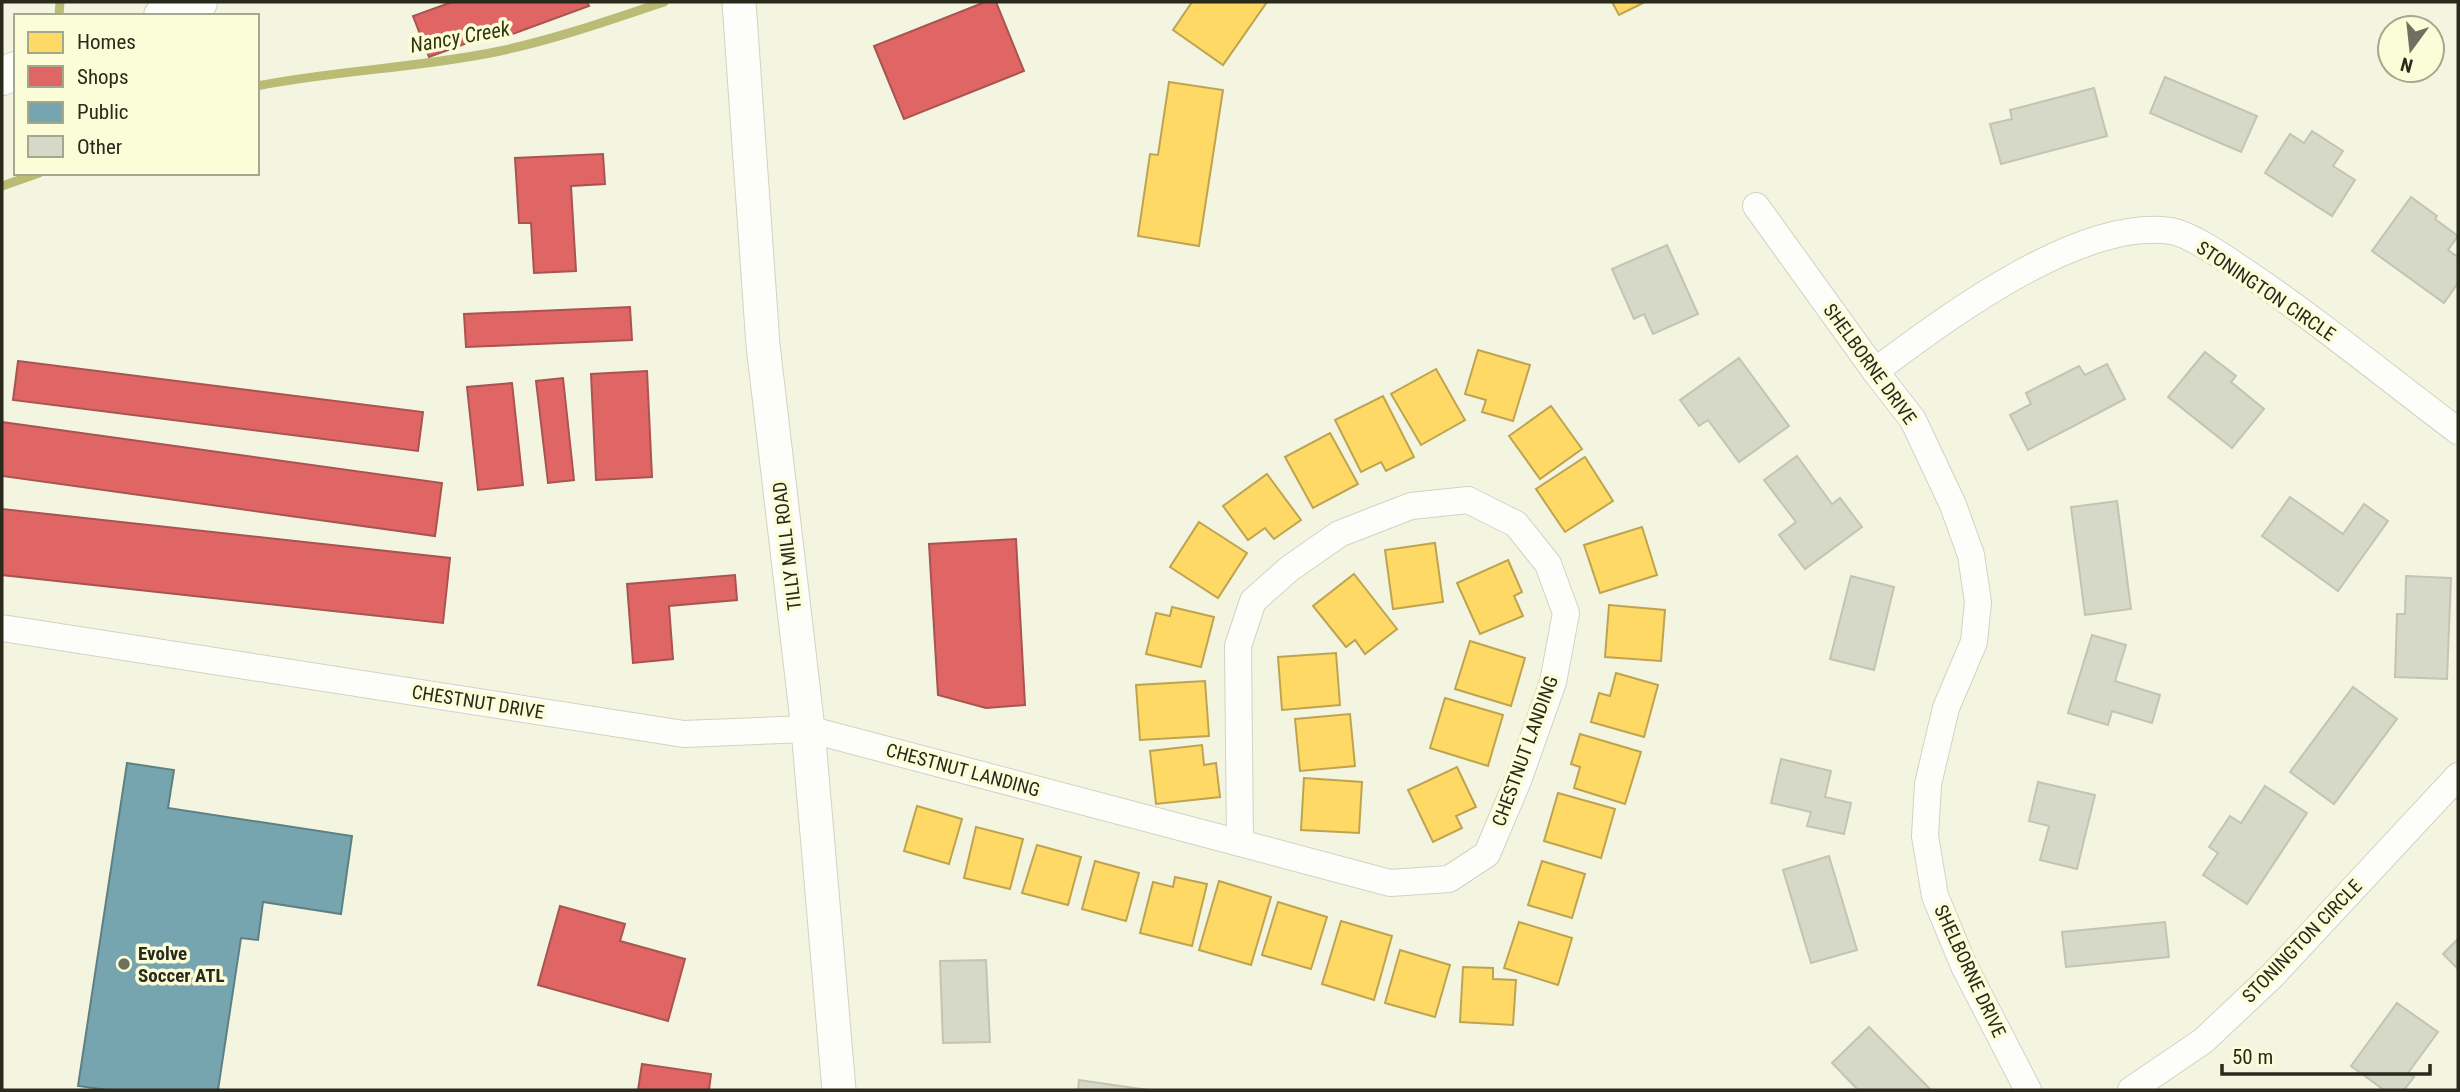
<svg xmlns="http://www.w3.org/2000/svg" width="2460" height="1092" viewBox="0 0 2460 1092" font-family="'Roboto Condensed',sans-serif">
  <rect width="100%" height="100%" fill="#f3f5e0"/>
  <g fill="#ffd966" stroke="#bfa450" stroke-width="2">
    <path d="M1192,2H1267L1223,65L1173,30Z"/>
    <path d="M1612,2H1645L1619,15Z"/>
    <path d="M1169,82L1223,90L1199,246L1138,236L1150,154L1158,155Z"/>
    <path d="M1478,350L1530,365L1513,421L1482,412L1486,400L1465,394Z"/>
    <path d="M1436,369L1465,420L1421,445L1391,394Z"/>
    <path d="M1383,396L1414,457L1386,471L1381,462L1361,472L1335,420Z"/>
    <path d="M1551,406L1582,449L1540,479L1509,436Z"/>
    <path d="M1330,433L1358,484L1313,508L1285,457Z"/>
    <path d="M1585,457L1613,501L1565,532L1536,489Z"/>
    <path d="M1267,474L1301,520L1274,539L1265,528L1248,540L1223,506Z"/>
    <path d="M1199,522L1247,553L1218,598L1170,567Z"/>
    <path d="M1642,527L1657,575L1600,593L1584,545Z"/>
    <path d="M1435,543L1443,602L1393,609L1385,550Z"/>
    <path d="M1508,560L1522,592L1514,596L1523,616L1480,634L1457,583Z"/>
    <path d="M1354,574L1397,629L1365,654L1355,640L1346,647L1313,606Z"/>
    <path d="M1609,605L1665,610L1661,661L1605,657Z"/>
    <path d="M1172,607L1214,617L1201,667L1146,654L1156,613L1170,616Z"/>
    <path d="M1470,641L1525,658L1511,706L1455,689Z"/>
    <path d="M1336,653L1340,705L1282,710L1278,657Z"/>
    <path d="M1616,673L1658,685L1644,737L1591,722L1599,693L1610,696Z"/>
    <path d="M1205,681L1209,736L1140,740L1136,685Z"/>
    <path d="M1445,698L1503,715L1488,766L1430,748Z"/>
    <path d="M1350,714L1355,766L1300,771L1295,719Z"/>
    <path d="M1580,734L1641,752L1625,804L1574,788L1580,767L1571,764Z"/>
    <path d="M1202,745L1204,765L1216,763L1220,797L1156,804L1150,751Z"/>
    <path d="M1457,767L1476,807L1456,816L1462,828L1433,842L1408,790Z"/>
    <path d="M1304,778L1362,782L1359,833L1301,830Z"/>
    <path d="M1558,793L1615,809L1601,858L1544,841Z"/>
    <path d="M917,806L962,819L949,864L904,851Z"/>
    <path d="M976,827L1023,839L1010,889L964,878Z"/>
    <path d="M1037,845L1081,857L1068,905L1022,893Z"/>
    <path d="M1095,861L1139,873L1126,921L1082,909Z"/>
    <path d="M1542,861L1585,874L1572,918L1528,905Z"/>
    <path d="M1175,877L1207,884L1192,946L1140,933L1153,882L1173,887Z"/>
    <path d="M1219,881L1271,897L1251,965L1199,950Z"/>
    <path d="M1278,902L1327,917L1311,969L1262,955Z"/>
    <path d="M1341,921L1392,936L1374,1000L1322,984Z"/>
    <path d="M1519,922L1572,938L1558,985L1504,968Z"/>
    <path d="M1400,950L1450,965L1435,1017L1385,1003Z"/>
    <path d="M1463,967L1493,968V979L1516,980L1513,1025L1460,1022Z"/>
  </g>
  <g fill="#e06666" stroke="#a95450" stroke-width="2">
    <path d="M452,2H587L589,6L510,35L508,28L429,57L413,16Z"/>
    <path d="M985,2H996L1024,71L904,119L874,46Z"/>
    <path d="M603,154L605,184L571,186L576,271L534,273L531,223H519L515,158Z"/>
    <path d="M630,307L632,340L466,347L464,314Z"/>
    <path d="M18,361L423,412L418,451L13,400Z"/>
    <path d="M647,371L652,477L596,480L591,374Z"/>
    <path d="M563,378L574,480L548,483L536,381Z"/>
    <path d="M512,383L523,485L478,490L467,387Z"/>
    <path d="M2,422L442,483L435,536L2,476Z"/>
    <path d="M2,509L450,558L443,623L2,575Z"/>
    <path d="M1016,539L1025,705L986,708L938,695L929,544Z"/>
    <path d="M735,575L737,600L669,606L673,659L633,663L627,584Z"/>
    <path d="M560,906L625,924L620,941L685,959L668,1021L538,985Z"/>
    <path d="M642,1064L711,1074L709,1090H638Z"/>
  </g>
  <path fill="#76a5af" stroke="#5f8083" stroke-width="2" d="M127,763L174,770L168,808L352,836L341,914L263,902L258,940L241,938L218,1090H108L78,1086Z"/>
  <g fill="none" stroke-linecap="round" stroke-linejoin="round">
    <g stroke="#babc76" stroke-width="9">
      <path d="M59,16L60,2"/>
      <path d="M257,86C338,70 420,68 500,51C556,39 610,20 664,2"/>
      <path d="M2,186L39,173"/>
    </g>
  </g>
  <g fill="#d6d8c8" stroke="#c3c4b3" stroke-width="2">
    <path d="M2165,77L2257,116L2241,152L2150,113Z"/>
    <path d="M2094,88L2107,136L2001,164L1990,124L2012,119L2010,110Z"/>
    <path d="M2312,131L2343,151L2333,166L2355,180L2332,216L2265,173L2290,134L2304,143Z"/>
    <path d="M2411,197L2437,216L2435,219L2458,236L2448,250L2458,257V283L2444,303L2372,251Z"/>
    <path d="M1667,245L1698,314L1653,334L1644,314L1634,319L1612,269Z"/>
    <path d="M2205,352L2236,376L2231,382L2264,409L2232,448L2168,397Z"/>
    <path d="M1739,358L1789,426L1739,462L1708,420L1699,426L1680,400Z"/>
    <path d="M2107,364L2125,399L2028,450L2010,415L2031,404L2026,393L2079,366L2085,375Z"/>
    <path d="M1797,456L1832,504L1840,498L1862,527L1805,569L1779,535L1796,522L1764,480Z"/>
    <path d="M2290,497L2343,534L2364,504L2388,521L2338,591L2262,536Z"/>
    <path d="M2117,501L2131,609L2085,615L2071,507Z"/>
    <path d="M1851,576L1894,587L1874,670L1830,659Z"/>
    <path d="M2406,576L2451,578L2447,679L2395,677L2397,614H2405Z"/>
    <path d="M2092,635L2126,645L2115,681L2160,695L2152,723L2112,711L2108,725L2068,713Z"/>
    <path d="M2353,687L2397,719L2334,804L2290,772Z"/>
    <path d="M1781,759L1831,771L1825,797L1851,803L1844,834L1807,826L1811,812L1771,803Z"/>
    <path d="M2038,782L2095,795L2077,869L2040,860L2049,826L2029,821Z"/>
    <path d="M2265,786L2307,813L2247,904L2203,875L2218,853L2209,847L2230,816L2241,823Z"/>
    <path d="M1829,856L1857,950L1811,963L1783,870Z"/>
    <path d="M2165,922L2169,957L2066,967L2062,932Z"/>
    <path d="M2458,939V969L2443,954Z"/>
    <path d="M986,960L990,1042L943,1043L940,961Z"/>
    <path d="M2397,1003L2438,1032L2408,1073L2414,1077L2404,1090H2384L2351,1066Z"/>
    <path d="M1869,1027L1931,1090H1858L1832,1063Z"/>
    <path d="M1079,1080L1148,1090H1078Z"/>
  </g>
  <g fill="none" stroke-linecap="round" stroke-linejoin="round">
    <g stroke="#d1d3c2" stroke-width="28">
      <g id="minor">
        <path d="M1756,206L1875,371L1913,420L1953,505L1971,555L1978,602L1974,642L1946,708L1928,784L1925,836L1935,896L1964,966L2028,1090"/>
        <path d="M1875,371C1947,318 2078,218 2171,231C2190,234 2225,258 2241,269C2316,319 2386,377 2458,431"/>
        <path d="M1468,500L1516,524L1548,564L1566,613L1553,682L1519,778L1487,854L1449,879L1390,883L1240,843L1238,646L1253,601L1289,569L1339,534L1411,506Z"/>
        <path d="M2,628L684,734L808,729L1240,843"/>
        <path d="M2131,1090L2203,1041L2272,976L2458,776"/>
      </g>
    </g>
    <g stroke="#d1d3c2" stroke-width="35">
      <path id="tertiary" d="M739,2L763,345L808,729L839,1090"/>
    </g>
    <g stroke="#d1d3c2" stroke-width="40">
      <g id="secondary">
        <path d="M163,16L198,2"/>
        <path d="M2,76L16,71"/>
      </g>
    </g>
    <use href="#minor" stroke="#fdfefa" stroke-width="26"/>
    <use href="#tertiary" stroke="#fdfefa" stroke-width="33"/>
    <use href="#secondary" stroke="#fdfefa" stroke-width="38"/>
  </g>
  <circle fill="#707061" stroke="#fafdd8" stroke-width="2.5" cx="124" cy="964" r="7"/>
  <g text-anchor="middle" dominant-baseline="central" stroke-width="7" stroke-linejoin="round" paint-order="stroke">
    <g font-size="19" fill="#29291c" stroke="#fafdd8">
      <text transform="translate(2266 291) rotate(34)">STONINGTON CIRCLE</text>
      <text transform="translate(1870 364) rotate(54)">SHELBORNE DRIVE</text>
      <text transform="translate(787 546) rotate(-97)">TILLY MILL ROAD</text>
      <text transform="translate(478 702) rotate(9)">CHESTNUT DRIVE</text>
      <text transform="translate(1525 751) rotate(-70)">CHESTNUT LANDING</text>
      <text transform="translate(963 770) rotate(15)">CHESTNUT LANDING</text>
      <text transform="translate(2302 941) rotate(-46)">STONINGTON CIRCLE</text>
      <text transform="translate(1970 971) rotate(65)">SHELBORNE DRIVE</text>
    </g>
    <g font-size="19" font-weight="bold" fill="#29291c" stroke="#fafdd8" text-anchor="start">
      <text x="138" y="953">Evolve<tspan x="138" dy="22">Soccer ATL</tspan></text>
    </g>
    <g font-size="21" font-style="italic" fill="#33350d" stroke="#fafdd8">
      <text transform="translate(460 37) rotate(-10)">Nancy Creek</text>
    </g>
  </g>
  <rect width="2460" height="1092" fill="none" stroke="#29291c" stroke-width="7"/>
  <rect x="14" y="14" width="245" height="161" fill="#fafdd8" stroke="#a6a88d" stroke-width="2"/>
  <rect x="28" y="32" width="35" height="21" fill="#ffd966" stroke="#a6a88d" stroke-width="2"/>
  <text x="77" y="49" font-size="21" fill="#29291c">Homes</text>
  <rect x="28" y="66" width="35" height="21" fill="#e06666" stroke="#a6a88d" stroke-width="2"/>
  <text x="77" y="84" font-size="21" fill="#29291c">Shops</text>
  <rect x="28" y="102" width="35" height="21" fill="#76a5af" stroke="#a6a88d" stroke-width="2"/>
  <text x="77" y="119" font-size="21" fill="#29291c">Public</text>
  <rect x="28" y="136" width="35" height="21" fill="#d6d8c8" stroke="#a6a88d" stroke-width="2"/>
  <text x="77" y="154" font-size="21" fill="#29291c">Other</text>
  <g transform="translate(2411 49) rotate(195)"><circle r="33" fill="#fafdd8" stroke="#a6a88d" stroke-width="2"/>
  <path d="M0-5L12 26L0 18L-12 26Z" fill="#707061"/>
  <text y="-10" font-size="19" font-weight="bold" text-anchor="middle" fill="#29291c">N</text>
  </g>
  <path d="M2222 1064v10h208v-10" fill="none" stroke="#29291c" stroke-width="3.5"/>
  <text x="2232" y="1064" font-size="21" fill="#29291c" stroke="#fafdd8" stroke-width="5" paint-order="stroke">50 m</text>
</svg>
